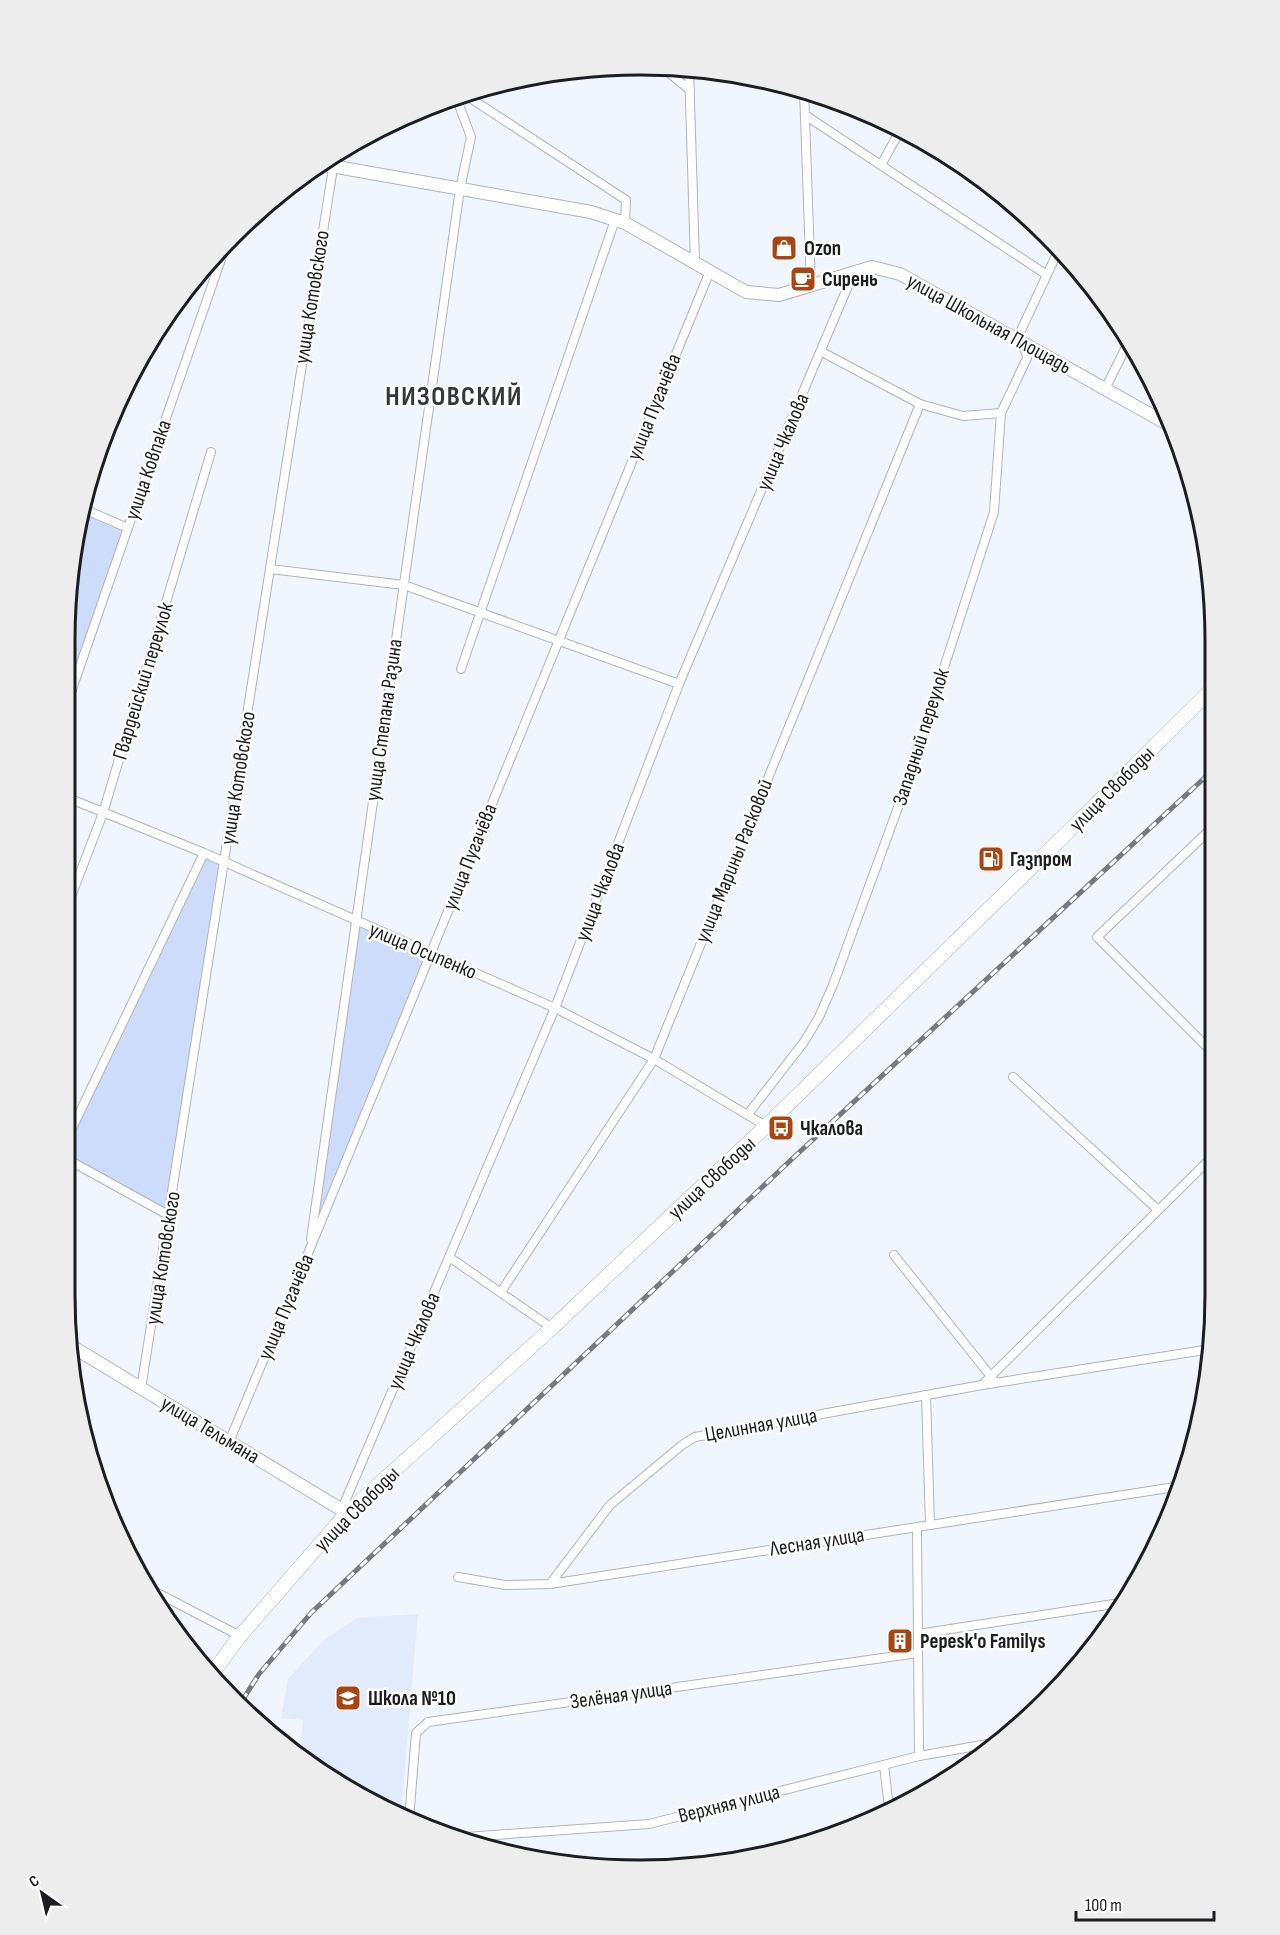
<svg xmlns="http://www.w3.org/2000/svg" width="1280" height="1935" viewBox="0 0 1280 1935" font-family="'Sofia Sans Condensed',sans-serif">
  <rect width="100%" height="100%" fill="#f0f5fe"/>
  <path fill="#e2ebfb" d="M418,1614L401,1816L299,1757L303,1720L281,1718L288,1679L325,1639L357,1618Z"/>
  <g fill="#ccdcfa">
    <path d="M86,510L128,528L69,698V565Z"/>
    <path d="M204,853L224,863L170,1216L65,1158L66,1141Z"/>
    <path d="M355,921L435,956L309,1251Z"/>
  </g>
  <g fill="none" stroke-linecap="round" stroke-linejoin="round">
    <g stroke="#afb4bd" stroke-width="10">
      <g id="minor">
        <path d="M663,68L690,90"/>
        <path d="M689,69L695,262"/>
        <path d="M804,90L811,286"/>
        <path d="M464,94L626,200L625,223"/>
        <path d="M805,115L1047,275"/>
        <path d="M881,165L901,129"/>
        <path d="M822,352L920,404L963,416L1001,413"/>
        <path d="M1105,389L1129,341"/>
        <path d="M86,510L128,528"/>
        <path d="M270,569L404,585L679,684"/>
        <path d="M461,669L615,220"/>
        <path d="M69,698L227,242"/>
        <path d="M68,798L204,853L555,1008L654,1059L766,1126"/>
        <path d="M67,907L103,813L211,452"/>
        <path d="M1212,1052L1097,937L1213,827"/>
        <path d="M1013,1077L1157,1209"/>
        <path d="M748,1114L804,1042L819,1017L833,985L907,783L994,512L1001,413L1027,358L1026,352L1017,339L1059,249"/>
        <path d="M66,1141L204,853"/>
        <path d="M65,1158L170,1216"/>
        <path d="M311,1239L460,189L471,137L456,97"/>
        <path d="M894,1255L993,1379"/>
        <path d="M449,1257L552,1328"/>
        <path d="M501,1292L654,1059L920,404"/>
        <path d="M982,1385L1212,1157"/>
        <path d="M141,1389L335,155"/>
        <path d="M926,1395L930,1525"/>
        <path d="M229,1442L309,1251L710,271"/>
        <path d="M341,1511L555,1008L679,684L854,272"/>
        <path d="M917,1527L919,1756"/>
        <path d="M458,1577L505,1585L550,1584L1175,1487"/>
        <path d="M550,1584L610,1505L682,1445L695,1437L982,1385L1211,1349"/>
        <path d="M148,1588L240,1636"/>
        <path d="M918,1634L1120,1603"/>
        <path d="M884,1765L889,1808"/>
        <path d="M409,1820L416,1733L428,1722L918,1653"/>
        <path d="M466,1837L649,1824L919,1756L988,1744"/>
      </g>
    </g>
    <g stroke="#afb4bd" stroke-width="14">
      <g id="secondary">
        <path d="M320,164L591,212L625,223L746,292L779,295L872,267L900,274L1171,426"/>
        <path d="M73,1347L347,1513"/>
      </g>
    </g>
    <g stroke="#afb4bd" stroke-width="15">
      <path id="primary" d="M214,1671L240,1636L347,1513L552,1328L766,1126L1075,825L1214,687"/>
    </g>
    <use href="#minor" stroke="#fff" stroke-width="8"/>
    <use href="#secondary" stroke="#fff" stroke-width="12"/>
    <use href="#primary" stroke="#fff" stroke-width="14"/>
    <g stroke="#76797f" stroke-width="5">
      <path id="rail" d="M242,1701L259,1674L311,1613L793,1158L1213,770"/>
    </g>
    <use href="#rail" stroke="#fff" stroke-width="3" stroke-dasharray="9" stroke-linecap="butt"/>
  </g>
  <defs>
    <g id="shop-square" transform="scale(1.35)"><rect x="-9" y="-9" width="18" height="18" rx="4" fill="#a94510" stroke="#fff"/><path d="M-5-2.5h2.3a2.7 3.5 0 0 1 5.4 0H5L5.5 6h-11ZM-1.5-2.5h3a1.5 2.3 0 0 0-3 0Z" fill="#fff"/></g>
    <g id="cafe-square" transform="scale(1.35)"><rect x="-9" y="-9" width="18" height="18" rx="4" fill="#a94510" stroke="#fff"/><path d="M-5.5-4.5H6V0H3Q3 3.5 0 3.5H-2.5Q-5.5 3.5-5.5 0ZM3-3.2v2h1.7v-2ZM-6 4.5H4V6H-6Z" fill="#fff"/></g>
    <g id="fuel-square" transform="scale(1.35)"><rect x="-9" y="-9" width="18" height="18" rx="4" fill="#a94510" stroke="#fff"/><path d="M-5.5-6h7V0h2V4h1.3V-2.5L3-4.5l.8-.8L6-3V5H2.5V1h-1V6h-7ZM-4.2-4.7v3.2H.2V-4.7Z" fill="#fff"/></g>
    <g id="bus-square" transform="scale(1.35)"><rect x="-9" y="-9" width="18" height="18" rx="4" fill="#a94510" stroke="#fff"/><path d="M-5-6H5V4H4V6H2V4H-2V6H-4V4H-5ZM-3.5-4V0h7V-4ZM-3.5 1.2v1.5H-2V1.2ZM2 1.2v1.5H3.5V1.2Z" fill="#fff"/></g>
    <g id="building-square" transform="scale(1.35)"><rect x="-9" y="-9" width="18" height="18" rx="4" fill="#a94510" stroke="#fff"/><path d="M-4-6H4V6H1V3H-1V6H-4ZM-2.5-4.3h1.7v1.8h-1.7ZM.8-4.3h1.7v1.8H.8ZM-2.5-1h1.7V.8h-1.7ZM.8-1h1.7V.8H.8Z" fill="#fff"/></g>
    <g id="school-square" transform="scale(1.35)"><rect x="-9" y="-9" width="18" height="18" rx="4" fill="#a94510" stroke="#fff"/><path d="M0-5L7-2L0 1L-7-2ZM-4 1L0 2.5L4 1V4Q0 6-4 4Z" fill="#fff"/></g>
  </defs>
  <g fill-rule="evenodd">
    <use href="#shop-square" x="784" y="248"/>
    <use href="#cafe-square" x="803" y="279"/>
    <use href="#fuel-square" x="991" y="859"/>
    <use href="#bus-square" x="781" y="1128"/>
    <use href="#building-square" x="900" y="1641"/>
    <use href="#school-square" x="348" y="1698"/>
  </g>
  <g text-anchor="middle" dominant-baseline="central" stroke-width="5" stroke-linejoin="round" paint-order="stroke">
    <g font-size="21" font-weight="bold" fill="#1b1d20" stroke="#fff" text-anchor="start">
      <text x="804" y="248">Ozon</text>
      <text x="822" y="279">Сирень</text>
      <text x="1010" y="859">Газпром</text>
      <text x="800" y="1128">Чкалова</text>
      <text x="920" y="1641">Pepesk'o Familys</text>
      <text x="368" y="1698">Школа №10</text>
    </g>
    <g font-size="21" fill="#1b1d20" stroke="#fff">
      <text transform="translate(312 297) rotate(-81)">улица Котовского</text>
      <text transform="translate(989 324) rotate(29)">улица Школьная Площадь</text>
      <text transform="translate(654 407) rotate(-68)">улица Пугачёва</text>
      <text transform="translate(783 442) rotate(-67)">улица Чкалова</text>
      <text transform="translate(148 470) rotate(-71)">улица Ковпака</text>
      <text transform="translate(143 681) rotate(-73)">Гвардейский переулок</text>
      <text transform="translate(384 720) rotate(-82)">улица Степана Разина</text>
      <text transform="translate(921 737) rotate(-72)">Западный переулок</text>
      <text transform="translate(238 778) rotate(-81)">улица Котовского</text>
      <text transform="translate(1112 789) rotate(-45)">улица Свободы</text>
      <text transform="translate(470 857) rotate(-68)">улица Пугачёва</text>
      <text transform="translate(734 861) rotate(-68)">улица Марины Расковой</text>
      <text transform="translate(600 892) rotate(-69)">улица Чкалова</text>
      <text transform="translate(423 951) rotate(23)">улица Осипенко</text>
      <text transform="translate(712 1178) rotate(-43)">улица Свободы</text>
      <text transform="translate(163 1258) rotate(-81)">улица Котовского</text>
      <text transform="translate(286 1307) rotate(-67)">улица Пугачёва</text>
      <text transform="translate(414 1341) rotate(-67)">улица Чкалова</text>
      <text transform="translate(761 1425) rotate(-10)">Целинная улица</text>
      <text transform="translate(210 1430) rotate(31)">улица Тельмана</text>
      <text transform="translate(357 1509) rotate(-45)">улица Свободы</text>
      <text transform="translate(817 1542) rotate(-9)">Лесная улица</text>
      <text transform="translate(621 1695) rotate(-8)">Зелёная улица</text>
      <text transform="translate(729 1804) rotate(-14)">Верхняя улица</text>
    </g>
    <g font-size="27" font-weight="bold" letter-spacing="1.5" fill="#34373f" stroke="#fff">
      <text x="454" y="397">НИЗОВСКИЙ</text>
    </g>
  </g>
  <path d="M0 0H1280V1935H0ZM640 75H640A565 565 0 0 1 1205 640V1295A565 565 0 0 1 640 1860H640A565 565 0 0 1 75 1295V640A565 565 0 0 1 640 75Z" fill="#ededed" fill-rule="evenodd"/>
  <path fill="none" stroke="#1b1d20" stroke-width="3" d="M640 75H640A565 565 0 0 1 1205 640V1295A565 565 0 0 1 640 1860H640A565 565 0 0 1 75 1295V640A565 565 0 0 1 640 75Z"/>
  <g transform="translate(42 1893) rotate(326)" stroke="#ffffff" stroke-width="4.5" paint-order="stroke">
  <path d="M0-4.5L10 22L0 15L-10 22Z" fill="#1b1d20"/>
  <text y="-9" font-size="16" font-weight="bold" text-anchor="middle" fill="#1b1d20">С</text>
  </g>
  <path d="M1076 1911v9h138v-9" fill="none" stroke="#1b1d20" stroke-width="3"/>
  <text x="1085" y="1911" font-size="18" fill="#1b1d20" stroke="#ffffff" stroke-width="4.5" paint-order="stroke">100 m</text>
</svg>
